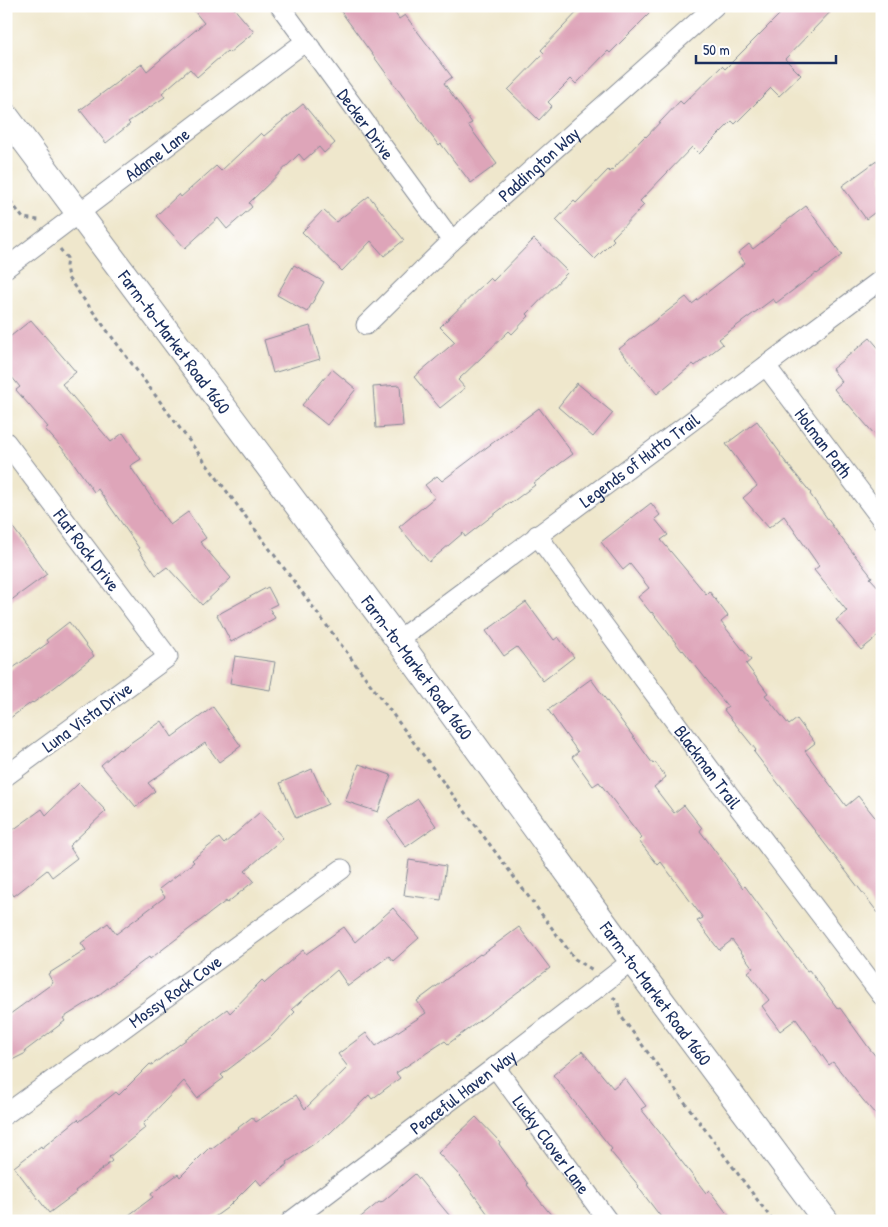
<svg xmlns="http://www.w3.org/2000/svg" width="888" height="1227" viewBox="0 0 888 1227" font-family="'Patrick Hand',sans-serif">
  <rect width="100%" height="100%" fill="#fff"/>
  <filter id="ink" filterUnits="userSpaceOnUse"><feTurbulence type="fractalNoise" baseFrequency=".02" numOctaves="2"/><feDisplacementMap in="SourceGraphic" scale="10" xChannelSelector="R" yChannelSelector="G"/><feConvolveMatrix kernelMatrix="1 2 1 2 8 2 1 2 1" color-interpolation-filters="sRGB"/></filter>
  <filter id="wash" filterUnits="userSpaceOnUse"><feTurbulence type="fractalNoise" baseFrequency=".0096" numOctaves="4" result="noise"/><feDisplacementMap in="SourceGraphic" scale="20" xChannelSelector="R" yChannelSelector="G"/><feGaussianBlur stdDeviation="1.12" result="paint"/><feColorMatrix in="noise" values="0 0 0 0 0 0 0 0 0 0 0 0 0 0 0 0 0 1.4 0 .05"/><feComposite in="paint" operator="in"/></filter>
  <g filter="url(#wash)">
    <rect width="100%" height="100%" fill="#efe7cc"/>
    <g id="blocks">
      <g fill="#dea5b9">
        <path d="M190,6H232L254,32L229,53L227,51L197,77L190,69L162,93L165,97L128,122L130,124L106,143L80,110L120,80V79L142,64L147,71L204,23Z"/>
        <path d="M337,6H390L399,19L405,15L452,77L444,83L472,123L468,125L497,164L471,183L441,144L439,146Z"/>
        <path d="M583,6H657L610,53L608,51L576,84L571,79L548,102L552,106L539,120L508,90L544,53L541,50Z"/>
        <path d="M788,6H836L785,59L801,75L779,96L771,88L735,124L732,121L699,154L692,147L640,201L644,205L612,238L614,240L595,259L556,220L574,201L576,203L608,170L610,172L645,136L646,137L680,101L683,104L722,66L725,69Z"/>
        <path d="M303,104L335,143L324,153L319,147L304,160L299,154L249,203L252,207L227,229L218,218L185,248L156,216L179,194L181,197L216,166L221,171L261,133L264,136Z"/>
        <path d="M882,157V207L866,219L842,186Z"/>
        <path d="M369,196L404,240L384,256L371,241L342,271L302,232L323,210L336,222Z"/>
        <path d="M806,206L842,255L817,274L816,273L776,303L773,299L719,339L723,344L695,366L693,364L657,394L619,349L643,330L686,297L692,304L745,263L738,253L749,244L753,249L782,226L781,225Z"/>
        <path d="M534,239L568,272L527,314L529,316L512,334L509,331L458,380L465,388L440,408L414,377L455,342L440,327L490,278L493,281Z"/>
        <path d="M294,265L324,282L307,312L277,295Z"/>
        <path d="M31,320L76,372L62,384L111,442L123,433L141,459L130,466L170,525L188,512L206,538L200,542L231,578L202,605L167,567L156,575L138,549L139,548L98,489L94,492L68,455L45,429L48,427L16,390L20,387L6,370V340Z"/>
        <path d="M310,326L320,359L273,373L264,340Z"/>
        <path d="M870,338L882,352V443L848,404L847,405L834,389L842,382L832,369Z"/>
        <path d="M332,369L356,389L327,425L302,405Z"/>
        <path d="M577,383L613,413L593,437L558,407Z"/>
        <path d="M400,385L403,426L376,428L373,387Z"/>
        <path d="M539,408L573,454L534,483L535,485L511,503L510,502L465,537L463,533L429,562L399,527L435,497L425,485L437,476L442,481Z"/>
        <path d="M757,421L781,454L780,455L811,493L810,494L839,535L872,577L870,578L882,591V633L861,650L836,620L847,611L814,570L819,566L784,516L769,528L743,498L757,486L726,444Z"/>
        <path d="M651,503L660,515L655,519L668,535L661,540L706,594L709,591L728,616L721,622L751,660L746,664L768,693L765,695L789,725L797,719L815,743L805,751L846,806L858,796L882,826V918L754,752L756,750L724,710L728,707L683,650L682,651L652,612L651,613L638,597L649,588L630,564L623,570L601,542Z"/>
        <path d="M6,518L47,574L6,604Z"/>
        <path d="M268,587L277,604L269,608L275,618L231,642L217,615Z"/>
        <path d="M526,602L554,640L558,637L574,657L543,681L517,647L504,656L486,631Z"/>
        <path d="M69,622L94,656L55,687L33,703L32,702L6,721V673L48,643L46,640Z"/>
        <path d="M235,656L275,662L270,690L230,683Z"/>
        <path d="M591,679L653,764L655,762L666,777L654,787L674,813L684,805L702,828L700,831L743,888L745,886L807,971L809,970L838,1009L840,1008L869,1048L882,1064V1122L863,1100L833,1062L829,1065L796,1019L780,1031L762,1006L769,1000L748,972L753,968L732,940L719,950L697,921L703,918L661,862L658,865L639,841L642,838L599,782L593,786L572,757L578,752L548,710Z"/>
        <path d="M213,707L241,746L219,762L205,743L148,783L155,791L136,807L101,765L119,749L120,750L162,721L172,737Z"/>
        <path d="M359,764L391,775L378,812L345,801Z"/>
        <path d="M312,769L328,804L296,818L280,783Z"/>
        <path d="M79,783L106,811L69,846L77,858L52,877L47,870L14,896L6,885V835L42,809L46,815Z"/>
        <path d="M418,799L436,826L406,847L387,820Z"/>
        <path d="M260,812L283,838L245,871L254,881L227,903L226,901L150,959L149,957L101,993V994L63,1018L65,1021L25,1051L26,1053L6,1063V1017L53,983L48,974L86,950L81,943L108,923L116,934L165,897L159,889L194,862L192,860L219,838L224,844Z"/>
        <path d="M409,860L446,866L441,900L404,895Z"/>
        <path d="M393,908L419,938L393,961L389,956L348,986L337,970L292,1009L295,1012L271,1037L221,1075L224,1078L197,1098L184,1081L143,1124L145,1128L109,1157L112,1161L75,1191L76,1193L49,1213L14,1167L41,1146L42,1148L78,1119L80,1121L116,1092L119,1095L150,1064L152,1065L227,1009L230,1013L262,980L265,983L303,950L306,954L344,927L355,942Z"/>
        <path d="M519,927L550,968L448,1044L445,1041L396,1073L400,1078L372,1099L369,1095L330,1133L287,1162L288,1164L261,1185L256,1179L227,1208L209,1221H121L153,1197L151,1194L178,1174L180,1177L210,1147L211,1149L252,1117L256,1122L296,1095L305,1109L348,1067L338,1054L366,1033L376,1046L426,1013L417,1001L480,954L481,955Z"/>
        <path d="M582,1051L613,1088L625,1078L646,1106L641,1109L669,1144H668L706,1193L709,1190L733,1221H664L638,1187L639,1186L610,1151L612,1149L553,1075Z"/>
        <path d="M476,1117L500,1142L499,1144L528,1184L527,1185L556,1221H493L461,1177L438,1153Z"/>
        <path d="M415,1174L454,1221H356L379,1202L381,1203Z"/>
      </g>
    </g>
  </g>
  <g filter="url(#ink)">
    <use href="#blocks" fill-opacity="0" stroke="#858b95" stroke-width="1"/>
    <g fill="none" stroke-linecap="round" stroke-linejoin="round">
      <g stroke="#858b95" stroke-width="21">
        <g id="minor">
          <path id="s1" d="M280,6L452,241"/>
          <path id="s2" d="M6,268L306,41"/>
          <path id="s3" d="M366,325L452,241L715,6"/>
          <path id="s4" d="M766,366L882,520"/>
          <path id="s5" d="M6,442L168,657L6,776"/>
          <path id="s6" d="M537,535L730,796L882,996"/>
          <path id="s7" d="M398,640C558,519 721,400 882,279"/>
          <path id="s8" d="M495,1067L608,1221"/>
          <path id="s9" d="M6,1114L342,869"/>
          <path id="s10" d="M291,1221L495,1067L632,961"/>
        </g>
      </g>
      <g stroke="#858b95" stroke-width="27">
        <g id="major">
          <path id="s11" d="M6,116L398,640L632,961L826,1221"/>
        </g>
      </g>
      <g stroke="#858b95" stroke-width="3" stroke-dasharray="4 4" stroke-linecap="butt">
        <path d="M6,195L23,218L39,220"/>
        <path d="M60,249L67,258L66,266L68,278L575,959L593,970"/>
        <path d="M613,997L618,1003L620,1015L773,1221"/>
      </g>
      <use href="#minor" stroke="#fff" stroke-width="19"/>
      <use href="#major" stroke="#fff" stroke-width="25"/>
    </g>
  </g>
  <g text-anchor="middle" dominant-baseline="central" stroke-width="5" stroke-linejoin="round" paint-order="stroke">
    <g font-size="18" fill="#1b2f5e" stroke="#fff">
      <text stroke="none"><textPath href="#s1" startOffset="146">Decker Drive</textPath></text>
      <text stroke="none"><textPath href="#s2" startOffset="189">Adame Lane</textPath></text>
      <text stroke="none"><textPath href="#s3" startOffset="236">Paddington Way</textPath></text>
      <text stroke="none"><textPath href="#s11" startOffset="282">Farm-to-Market Road 1660</textPath></text>
      <text stroke="none"><textPath href="#s4" startOffset="96">Holman Path</textPath></text>
      <text stroke="none"><textPath href="#s7" startOffset="301">Legends of Hutto Trail</textPath></text>
      <text stroke="none"><textPath href="#s5" startOffset="135">Flat Rock Drive</textPath></text>
      <text stroke="none"><textPath href="#s11" startOffset="688">Farm-to-Market Road 1660</textPath></text>
      <text transform="translate(87 717) rotate(-36)">Luna Vista Drive</text>
      <text stroke="none"><textPath href="#s6" startOffset="288">Blackman Trail</textPath></text>
      <text stroke="none"><textPath href="#s9" startOffset="209">Mossy Rock Cove</textPath></text>
      <text stroke="none"><textPath href="#s11" startOffset="1092">Farm-to-Market Road 1660</textPath></text>
      <text stroke="none"><textPath href="#s10" startOffset="215">Peaceful Haven Way</textPath></text>
      <text stroke="none"><textPath href="#s8" startOffset="96">Lucky Clover Lane</textPath></text>
    </g>
  </g>
  <rect width="888" height="1227" fill="none" stroke="#fff" stroke-width="25"/>
  <path d="M696 55v8h140v-8" fill="none" stroke="#1b2f5e" stroke-width="2.5"/>
  <text x="703" y="55" font-size="15" fill="#1b2f5e" stroke="#ffffff" stroke-width="4" paint-order="stroke">50 m</text>
</svg>
